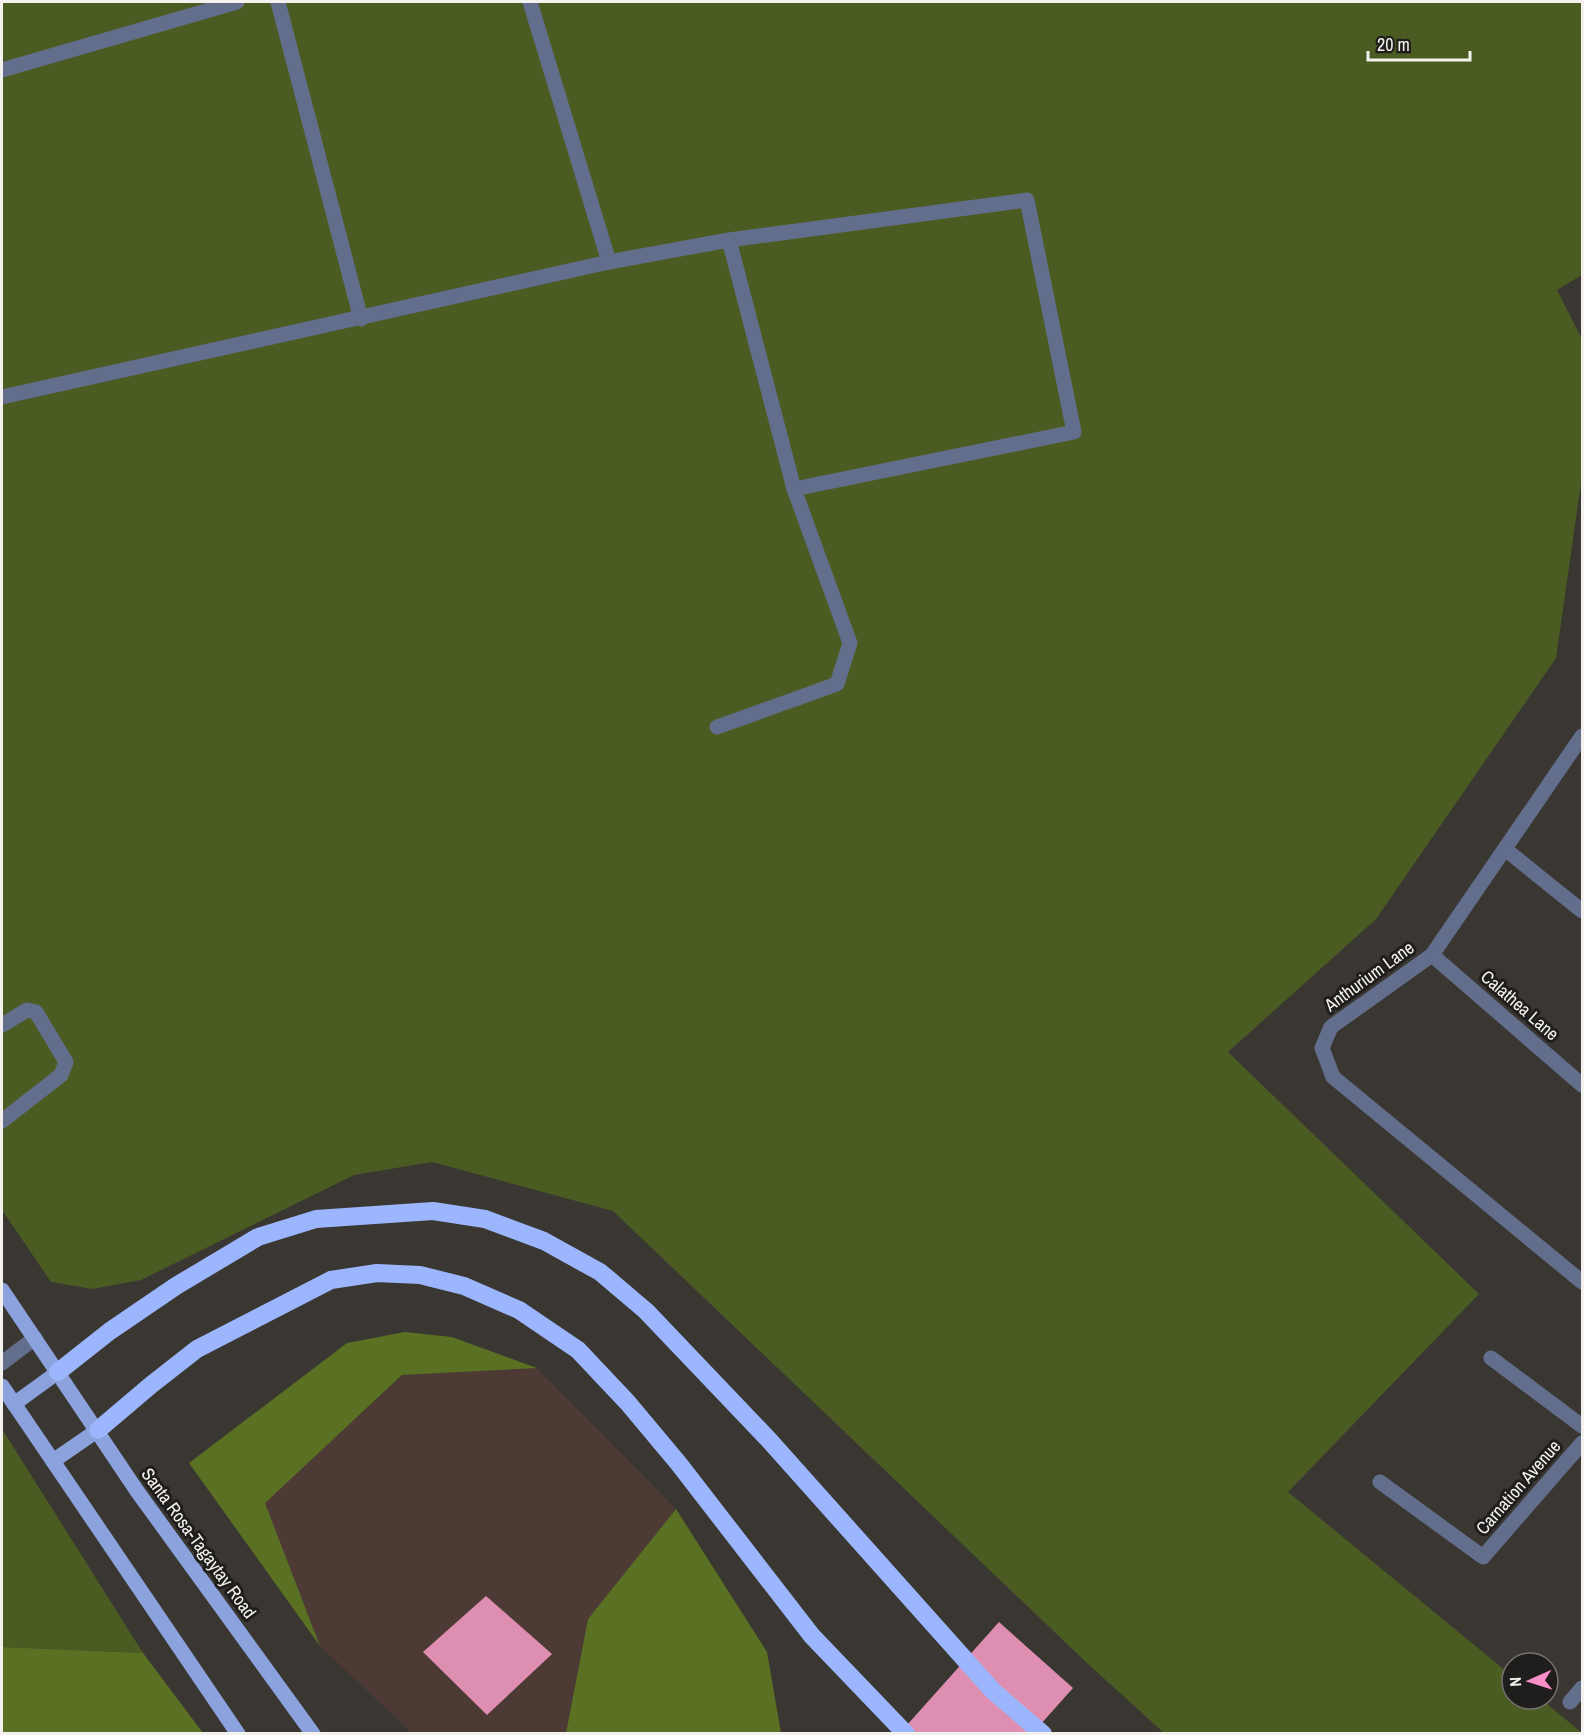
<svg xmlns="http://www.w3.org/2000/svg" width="1584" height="1735" viewBox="0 0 1584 1735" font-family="'Archivo Narrow',sans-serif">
  <rect width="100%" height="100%" fill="#3a3733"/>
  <path fill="#4e3a34" d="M537,1368L676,1509L588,1619L566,1733L413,1734L320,1646L264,1503L403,1375Z"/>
  <g fill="#4b5c22">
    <path d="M2,2H1582V275L1557,290L1582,339V476L1556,658L1376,919L1228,1052L1479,1294L1288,1492L1512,1676V1699H1541L1582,1733H1164L1087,1663L613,1211L432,1162L354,1175L141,1280L92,1289L51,1282L2,1210Z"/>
    <path d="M2,1429L143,1653L2,1647Z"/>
  </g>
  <g fill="#5a7023">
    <path d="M405,1332L452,1337L537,1368L402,1375L265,1503L320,1646L189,1463L347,1343Z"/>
    <path d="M676,1509L767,1652L781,1733H566L588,1619Z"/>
    <path d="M2,1647L143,1653L203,1733H2Z"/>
  </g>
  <g fill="#de8eb1">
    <path d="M486,1596L552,1654L487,1715L423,1652Z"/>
    <path d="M999,1622L1073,1688L1032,1734H899Z"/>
  </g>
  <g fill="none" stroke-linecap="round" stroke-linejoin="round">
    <g stroke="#626e8b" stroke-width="15">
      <path d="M278,2L361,319"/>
      <path d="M530,2L609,262"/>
      <path d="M2,70L237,2"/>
      <path d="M2,397L609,262L729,240L1027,200L1074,432L794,489L729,240"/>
      <path d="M717,727L837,684L850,643L794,489"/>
      <path d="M2,1025L27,1010L36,1012L66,1062L61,1075L2,1121"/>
      <path d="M2,1363L35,1338"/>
    </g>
    <g stroke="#626e8b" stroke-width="15">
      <path d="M1582,736L1432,955L1331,1027L1322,1048L1333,1077L1582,1282"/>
      <path d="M1505,849L1582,911"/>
      <path d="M1432,955L1582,1085"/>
      <path d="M1491,1358L1582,1426"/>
      <path d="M1380,1482L1483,1557L1582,1443"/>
      <path d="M1570,1702L1582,1688"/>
    </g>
    <g stroke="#8ba2dd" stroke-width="15">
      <path d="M2,1290L137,1491L313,1734"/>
      <path d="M2,1386L238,1734"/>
      <path d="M14,1404L58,1372"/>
      <path d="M53,1461L98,1430"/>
    </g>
    <g stroke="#9bb6fd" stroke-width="18">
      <path d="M58,1372L110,1331L176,1286L258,1237L316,1219L433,1211L485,1219L544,1241L600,1272L646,1311L769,1440L993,1691L1043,1734"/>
      <path d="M98,1430L151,1385L197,1349L331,1280L377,1273L420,1275L464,1286L519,1310L578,1350L628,1403L679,1464L812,1636L906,1734"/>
    </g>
  </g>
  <g text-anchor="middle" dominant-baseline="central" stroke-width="6" stroke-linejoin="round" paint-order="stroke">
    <g font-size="18" fill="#f4f2ef" stroke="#201e1d">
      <text transform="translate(1369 976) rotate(-36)">Anthurium Lane</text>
      <text transform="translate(1520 1005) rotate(41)">Calathea Lane</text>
      <text transform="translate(1518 1487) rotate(-49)">Carnation Avenue</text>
      <text transform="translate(199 1543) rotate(54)">Santa Rosa-Tagaytay Road</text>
    </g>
  </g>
  <rect width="1584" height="1735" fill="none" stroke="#f4f2ef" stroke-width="6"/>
  <g transform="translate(1530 1681) rotate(267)"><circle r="28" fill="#201e1d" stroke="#757371" stroke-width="1.5"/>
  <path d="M0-4.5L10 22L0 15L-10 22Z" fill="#fa8fc8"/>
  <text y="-9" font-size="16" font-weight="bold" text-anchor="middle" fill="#f4f2ef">N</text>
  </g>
  <path d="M1368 51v9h102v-9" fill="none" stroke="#f4f2ef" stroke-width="3"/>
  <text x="1377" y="51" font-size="18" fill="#f4f2ef" stroke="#201e1d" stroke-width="4.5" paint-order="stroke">20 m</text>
</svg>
